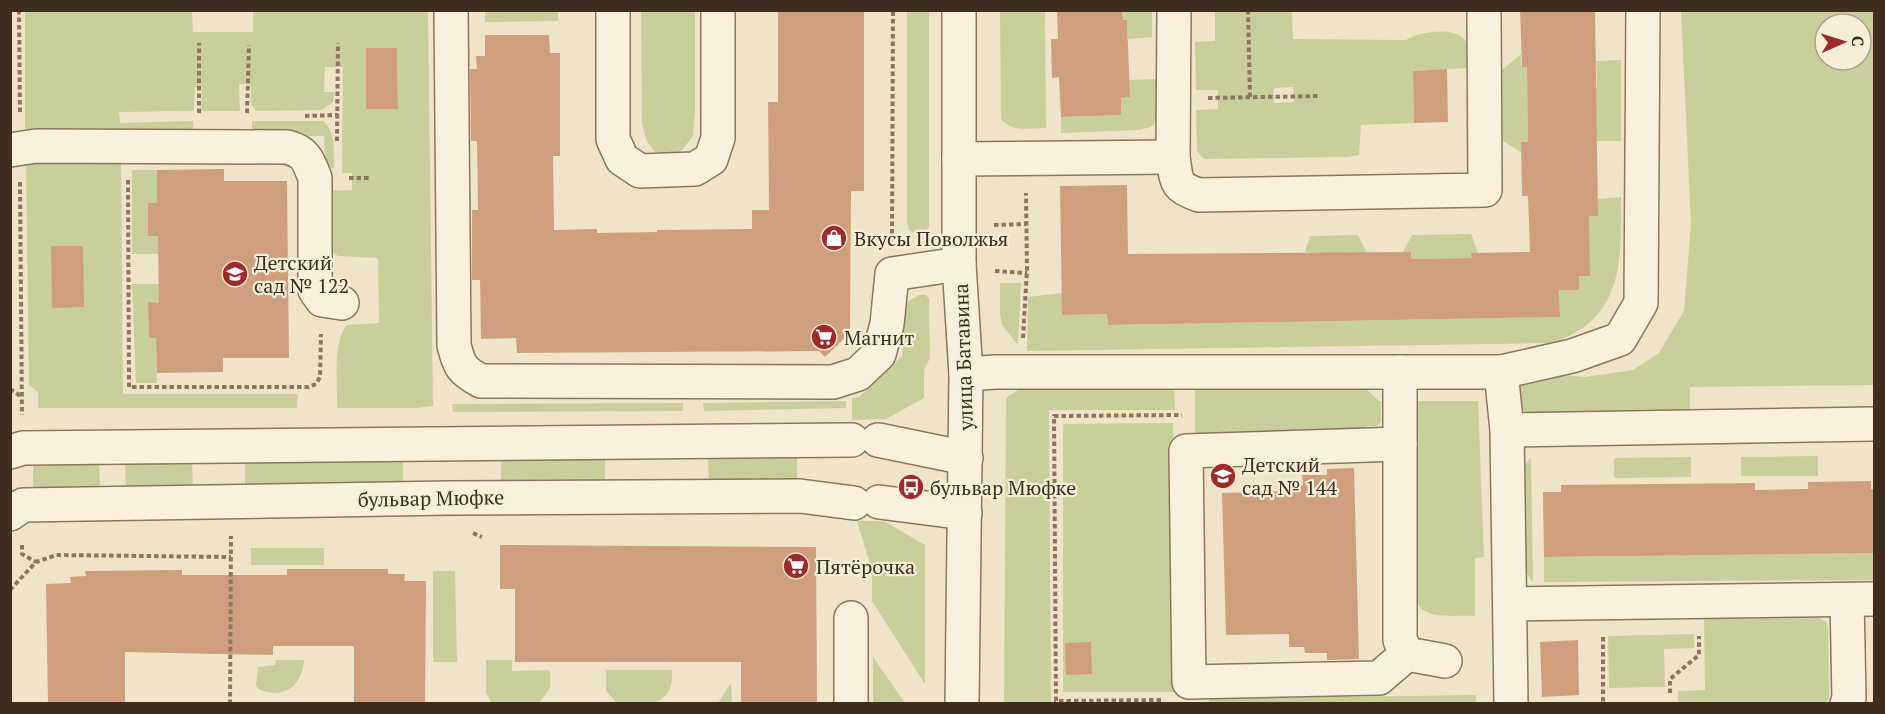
<svg xmlns="http://www.w3.org/2000/svg" width="1885" height="714" viewBox="0 0 1885 714" font-family="'PT Serif',serif">
  <rect width="100%" height="100%" fill="#f0e4c8"/>
  <g fill="#c9cf9b" fill-rule="evenodd">
    <path d="M25,11H192L193,32H253V11H428L433,406L416,408H337C338,387 332,340 347,325L379,323L378,258L338,256L330,251L325,191L352,190V173H342L343,67H325L324,92H335L333,102L322,110L257,111C249,106 251,94 251,85L239,84L240,111H201L202,87H195L194,111L119,112L120,123L193,121V136L29,131L25,128ZM366,48H397L398,109H366Z"/>
    <path d="M485,11H558V21L485,22Z"/>
    <path d="M641,11H695V110L693,136L682,150L674,155L663,156L655,152L647,142L642,123Z"/>
    <path d="M907,11H929V227C923,235 917,236 909,230L907,222Z"/>
    <path d="M1000,11H1045L1046,128C1031,128 1012,133 1001,119Z"/>
    <path d="M1122,11H1152V37L1128,39L1127,20H1123Z"/>
    <path d="M1215,11H1292L1293,39L1406,40C1418,32 1454,26 1465,40C1470,47 1469,59 1469,68L1413,71L1414,123L1361,125L1359,155L1348,157L1204,159L1197,151L1196,110L1218,109V90H1196L1195,42L1215,41ZM1293,87L1294,102L1274,103V88Z"/>
    <path d="M1681,11H1874V385L1690,387V412L1519,415L1518,378L1553,374L1585,377L1633,370L1659,353L1684,311L1691,224ZM1825,24H1861V60H1825Z"/>
    <path d="M1521,54V66L1527,67L1528,142H1521V152L1503,141L1502,70Z"/>
    <path d="M1621,60V141H1597L1590,87H1597L1596,61Z"/>
    <path d="M1156,79C1156,89 1160,117 1154,124C1151,128 1145,128 1140,130L1061,133V117L1121,115V98L1130,97L1129,80Z"/>
    <path d="M252,121H323C337,132 333,152 334,168H325L324,136H252Z"/>
    <path d="M121,155L123,394H298L297,408H38V392L29,385L26,163Z"/>
    <path d="M132,170H157V203H148V236H161V254H132Z"/>
    <path d="M1621,197C1621,243 1625,297 1584,327C1575,334 1564,338 1555,343L1027,351L1028,297L1062,293L1063,315L1107,314L1108,325L1560,317L1559,290H1579V276H1589V216L1597,199Z"/>
    <path d="M1471,234L1478,253H1472V258L1411,259L1403,252L1412,235Z"/>
    <path d="M1358,235L1367,253L1311,259V252H1305L1310,236Z"/>
    <path d="M1000,283H1021L1018,345L1002,325L1000,314Z"/>
    <path d="M132,284H159V303H148L149,338H156L157,383H136Z"/>
    <path d="M919,295H926L929,299L930,358L924,370V398L886,419L852,420V398L859,397L902,356L904,307L907,302Z"/>
    <path d="M1195,386H1363L1379,401H1381V422L1377,426H1366L1359,433L1195,438Z"/>
    <path d="M1174,387L1175,410H1049L1051,703L1004,704L1006,398L1021,388Z"/>
    <path d="M846,401V408L704,411L703,403Z"/>
    <path d="M1416,401H1478L1484,557L1475,558V616C1461,615 1440,618 1427,612C1407,604 1411,567 1409,550H1418Z"/>
    <path d="M683,403V411L453,412L452,404Z"/>
    <path d="M1173,423L1174,692H1063V424Z"/>
    <path d="M1818,456V476H1741V457Z"/>
    <path d="M797,457V486L709,488L708,459Z"/>
    <path d="M1531,457L1533,583L1525,570L1521,492L1524,466Z"/>
    <path d="M1691,457V477L1614,478V458Z"/>
    <path d="M605,459V486L501,487V460Z"/>
    <path d="M245,460H403V488L245,489Z"/>
    <path d="M33,461H99L100,490L33,491Z"/>
    <path d="M125,461H192L193,490H126Z"/>
    <path d="M857,521H884L925,545V684L872,601V571Z"/>
    <rect x="251" y="548" width="73" height="17"/>
    <path d="M1874,553V580L1544,582V557Z"/>
    <path d="M433,571H455L457,662H433Z"/>
    <path d="M1820,618L1826,622L1828,627L1829,691V699L1824,703H1678V691L1705,690L1704,619Z"/>
    <path d="M1694,634V648L1664,649L1665,687L1609,688L1608,636Z"/>
    <path d="M873,657L905,703H873Z"/>
    <path d="M276,660H304C302,686 284,700 258,689L256,685L258,667L275,665Z"/>
    <path d="M486,660H512V671L550,670V688L539,703H492L486,693Z"/>
    <path d="M606,670H672C674,709 646,704 617,703L606,691Z"/>
    <path d="M731,683L732,703H718Z"/>
    <path d="M1476,695V704L1209,703V699Z"/>
  </g>
  <g fill="#cf9f7d">
    <path d="M778,10H864V191H851L850,333L825,357L819,351L517,353L516,338L481,339L480,280H472V210H478L477,141H471L470,69H477L476,56H485V35H549L550,53H560V156H553L554,230L597,229V233L657,232V230L752,229V210H769L768,102H778Z"/>
    <path d="M1057,10H1122L1123,20H1127L1130,97L1121,98V115L1061,117L1059,77L1052,78L1051,39H1058Z"/>
    <path d="M1520,10H1595L1598,216H1589L1590,276H1579V290H1559L1560,317L1108,325L1107,314L1062,315L1060,186L1127,185L1128,254L1411,252V259L1472,258L1471,253L1530,252L1528,196H1522L1521,142H1528L1527,67H1522Z"/>
    <path d="M366,48H397L398,109H366Z"/>
    <path d="M1447,69L1448,122L1414,123L1413,71Z"/>
    <path d="M224,169V181H287L289,358H223V372L157,373L156,338H149L148,302L159,303L158,236H148V203H157V170Z"/>
    <path d="M51,246H83L84,307L52,308Z"/>
    <path d="M1354,468L1359,659L1327,660V653H1305L1304,647H1289V634L1226,635L1222,493L1289,491L1288,485H1303L1302,475H1327V469Z"/>
    <path d="M1871,481V489H1875V553L1544,557L1543,492H1561V485L1755,483V490L1808,489V482Z"/>
    <path d="M500,545L816,547L817,704H741V662H515V589H500Z"/>
    <path d="M287,569H388V574H405L404,581H426L425,704H354V646H273V655L125,652V704H48L46,584L71,583L70,577L86,576L85,571L182,570V575H287Z"/>
    <path d="M1578,640L1579,695L1542,697L1540,642Z"/>
    <path d="M1091,642L1092,674L1066,675L1065,643Z"/>
  </g>
  <g fill="none" stroke-linecap="round" stroke-linejoin="round">
    <g stroke="#8d765c" stroke-width="36">
      <g id="minor">
        <path d="M451,10L454,345C459,366 462,371 481,381L833,382L858,374L879,354L887,324L892,274L959,264"/>
        <path d="M613,10V139L622,159L640,171L695,169L711,159L718,138V10"/>
        <path d="M959,10V264L966,374L962,704"/>
        <path d="M1174,10L1173,157C1177,181 1174,187 1199,195L1485,190L1484,10"/>
        <path d="M10,150L36,146L287,147C306,152 308,160 315,178V290L322,300L342,303"/>
        <path d="M959,159L1173,157"/>
        <path d="M1400,372V640L1407,654L1445,661"/>
        <path d="M1501,372L1507,430L1511,704"/>
        <path d="M966,374L996,372H1501L1572,356L1620,339L1641,303L1643,10"/>
        <path d="M1507,430L1874,424"/>
        <path d="M878,440L966,458"/>
        <path d="M1400,444L1186,451L1189,682L1379,678L1407,654"/>
        <path d="M10,452L23,448L852,440"/>
        <path d="M879,502L965,513"/>
        <path d="M10,514L23,505L449,498L800,496L854,503"/>
        <path d="M1510,604L1874,599"/>
        <path d="M851,704V618"/>
        <path d="M1847,704L1849,698L1847,600"/>
      </g>
    </g>
    <g stroke="#8d765c" stroke-width="4" stroke-dasharray="4.5 3" stroke-linecap="butt">
      <path d="M19,10L20,115"/>
      <path d="M1248,10L1250,97"/>
      <path d="M1208,98L1319,96"/>
      <path d="M199,113V43"/>
      <path d="M247,113L249,45"/>
      <path d="M305,116L338,115"/>
      <path d="M337,141L338,43"/>
      <path d="M349,178H369"/>
      <path d="M128,180L129,387H308L316,384L320,377L321,334"/>
      <path d="M20,182L22,415"/>
      <path d="M994,225L1026,224"/>
      <path d="M892,241L893,10"/>
      <path d="M995,271L1027,273"/>
      <path d="M1023,338L1027,269L1026,193"/>
      <path d="M10,389L22,397"/>
      <path d="M473,533L482,537"/>
      <path d="M22,545V554L36,562"/>
      <path d="M10,590L36,562L56,555L231,557"/>
      <path d="M1603,637V704"/>
      <path d="M1670,693V679L1699,655V636"/>
      <path d="M1161,700L1056,701L1054,416L1182,415"/>
      <path d="M230,704L231,536"/>
    </g>
    <use href="#minor" stroke="#faf1dc" stroke-width="33"/>
  </g>
  <defs>
    <g id="shop-disc" transform="scale(1.35)"><circle r="9.5" fill="#9e2a2b" stroke="#f7eed8"/><path d="M-5-2.5h2.3a2.7 3.5 0 0 1 5.4 0H5L5.5 6h-11ZM-1.5-2.5h3a1.5 2.3 0 0 0-3 0Z" fill="#fff"/></g>
    <g id="school-disc" transform="scale(1.35)"><circle r="9.5" fill="#9e2a2b" stroke="#f7eed8"/><path d="M0-5L7-2L0 1L-7-2ZM-4 1L0 2.5L4 1V4Q0 6-4 4Z" fill="#fff"/></g>
    <g id="supermarket-disc" transform="scale(1.35)"><circle r="9.5" fill="#9e2a2b" stroke="#f7eed8"/><path d="M-6-5.5h2.5l.6 2H6L4.5 2H-2.5L-4.4-4H-6ZM-1.5 3.2a1.3 1.3 0 1 0 .1 0ZM3 3.2a1.3 1.3 0 1 0 .1 0Z" fill="#fff"/></g>
    <g id="bus-disc" transform="scale(1.35)"><circle r="9.5" fill="#9e2a2b" stroke="#f7eed8"/><path d="M-5-6H5V4H4V6H2V4H-2V6H-4V4H-5ZM-3.5-4V0h7V-4ZM-3.5 1.2v1.5H-2V1.2ZM2 1.2v1.5H3.5V1.2Z" fill="#fff"/></g>
  </defs>
  <g fill-rule="evenodd">
    <use href="#shop-disc" x="834" y="238"/>
    <use href="#school-disc" x="235" y="274"/>
    <use href="#supermarket-disc" x="824" y="337"/>
    <use href="#school-disc" x="1223" y="476"/>
    <use href="#bus-disc" x="911" y="487"/>
    <use href="#supermarket-disc" x="796" y="566"/>
  </g>
  <g text-anchor="middle" dominant-baseline="central" stroke-width="4.5" stroke-linejoin="round" paint-order="stroke">
    <g font-size="20" fill="#3d2e20" stroke="#f7eed8" text-anchor="start">
      <text x="854" y="238">Вкусы Поволжья</text>
      <text x="254" y="262">Детский<tspan x="254" dy="23">сад № 122</tspan></text>
      <text x="844" y="337">Магнит</text>
      <text x="1242" y="464">Детский<tspan x="1242" dy="23">сад № 144</tspan></text>
      <text x="930" y="487">бульвар Мюфке</text>
      <text x="816" y="566">Пятёрочка</text>
    </g>
    <g font-size="20" fill="#3d2e20" stroke="#f7eed8">
      <text transform="translate(963 357) rotate(-92)">улица Батавина</text>
      <text transform="translate(431 498) rotate(-1)">бульвар Мюфке</text>
    </g>
  </g>
  <rect width="1885" height="714" fill="none" stroke="#3d2e20" stroke-width="24"/>
  <g transform="translate(1843 42) rotate(87)"><circle r="28" fill="#f7eed8" stroke="#ada18e" stroke-width="1.5"/>
  <path d="M0-4.5L10 22L0 15L-10 22Z" fill="#9e2a2b"/>
  <text y="-9" font-size="16" font-weight="bold" text-anchor="middle" fill="#3d2e20">С</text>
  </g>
</svg>
